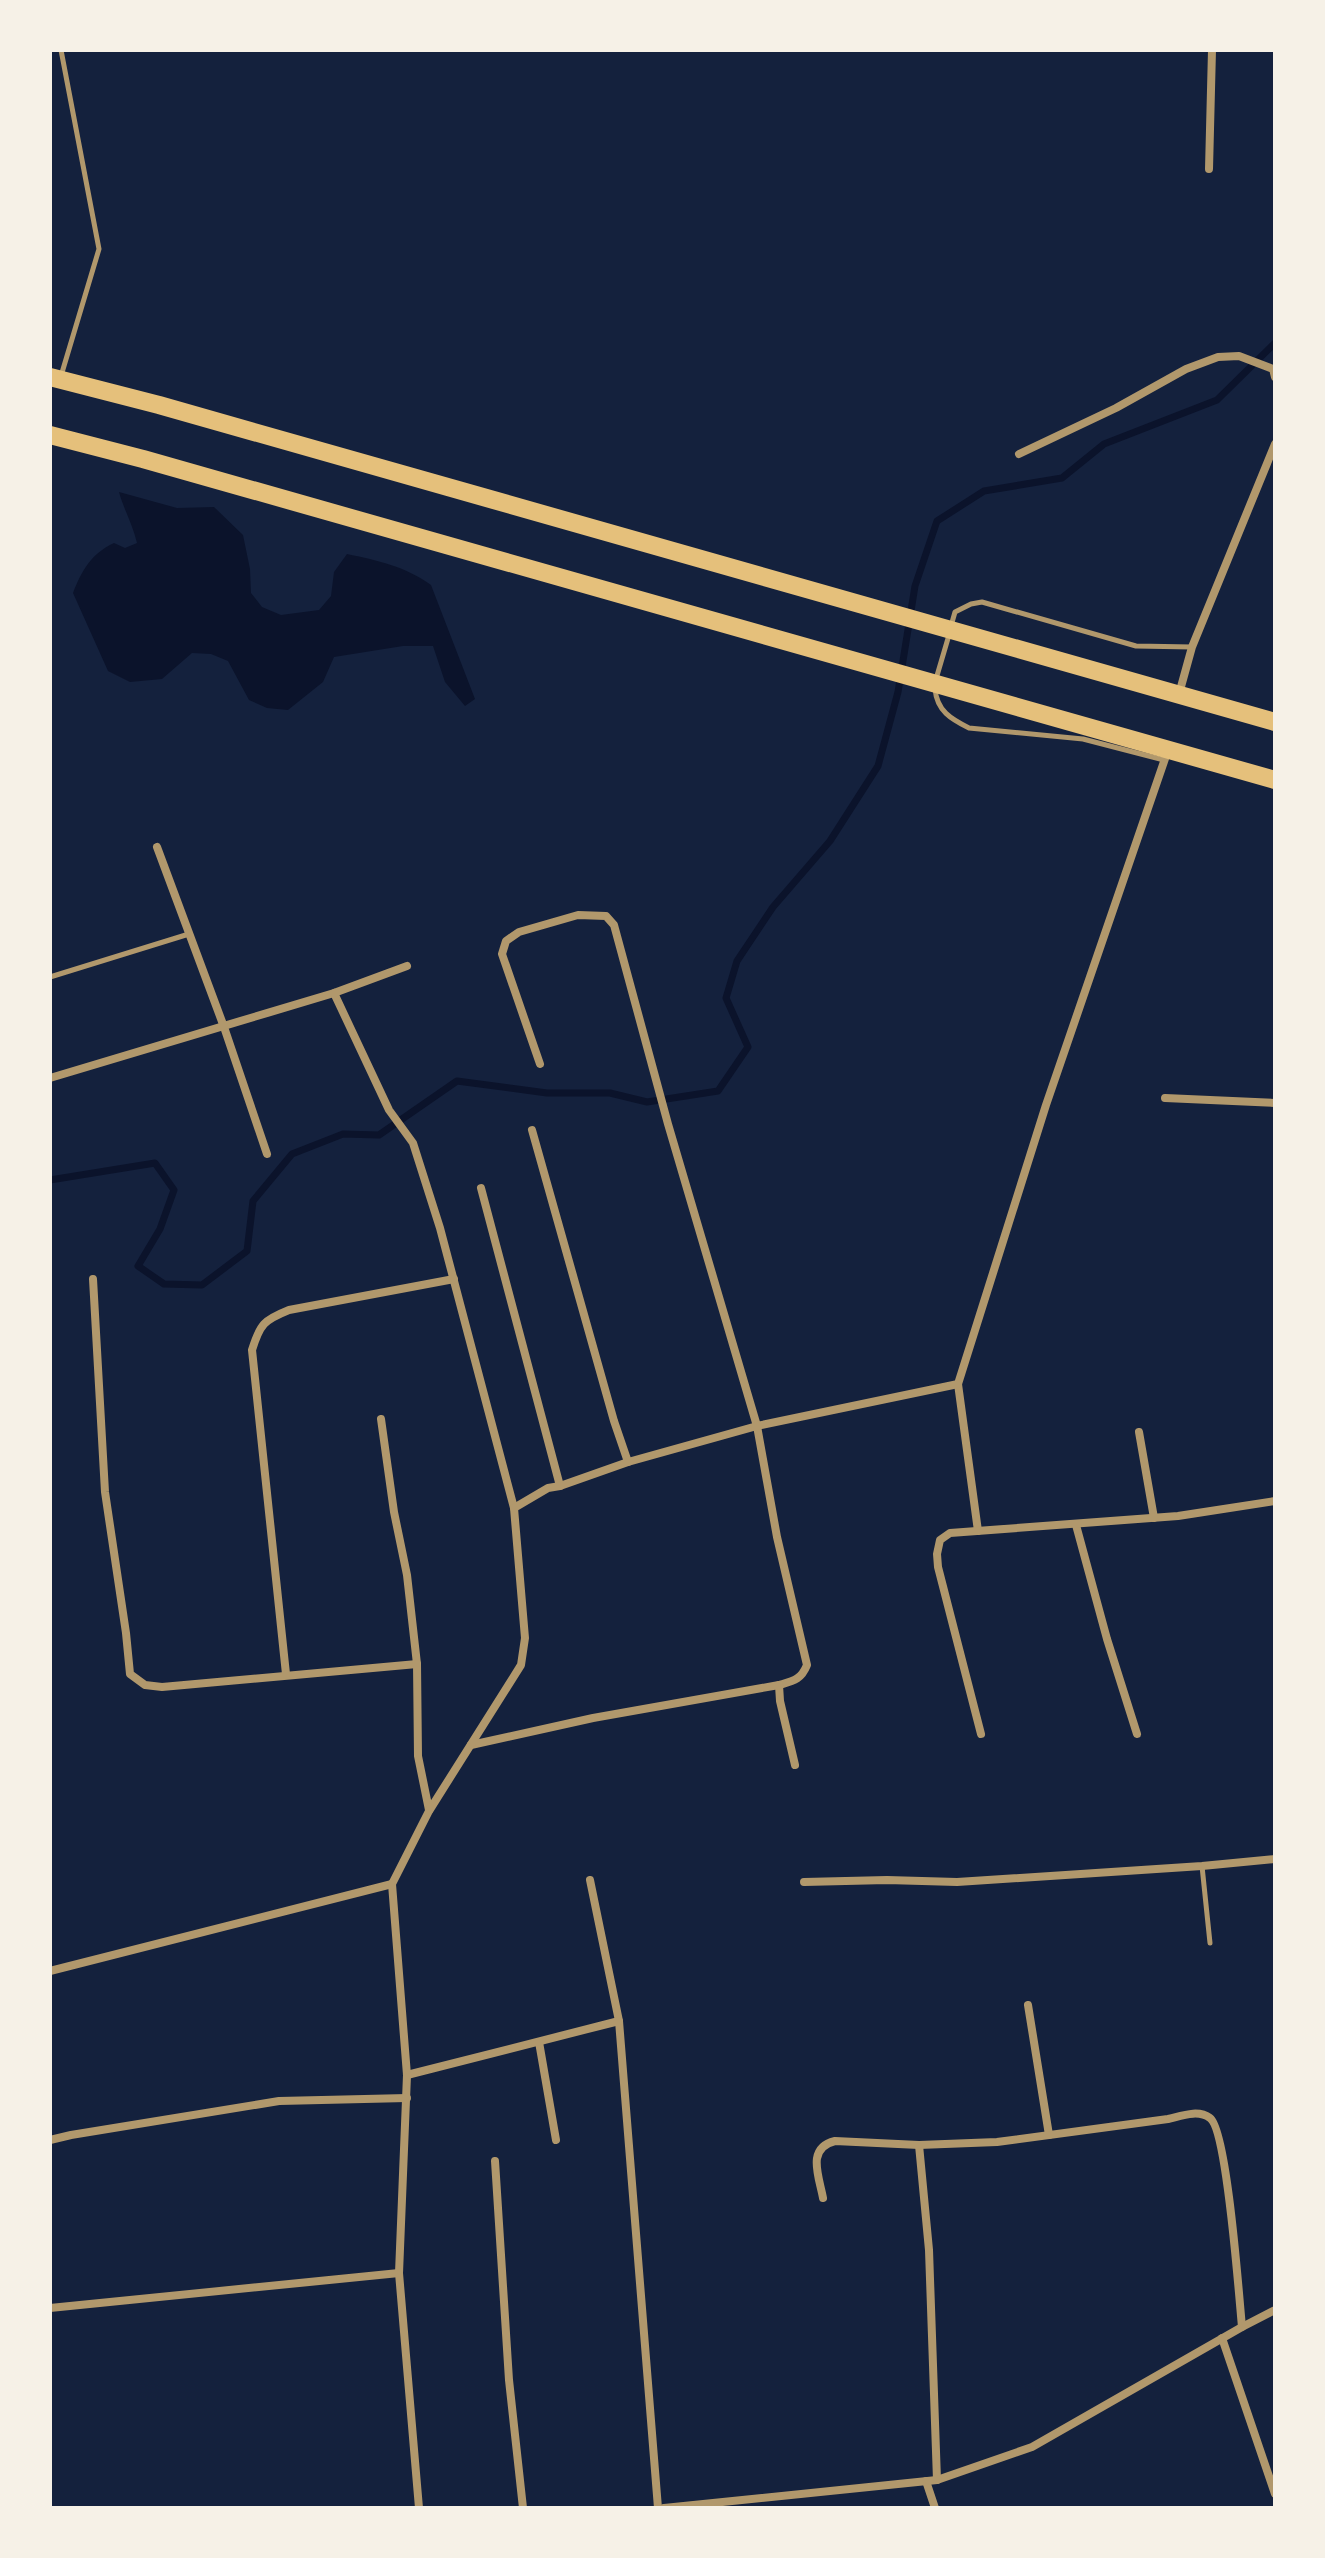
<svg xmlns="http://www.w3.org/2000/svg" width="1325" height="2558" viewBox="0 0 1325 2558" font-family="Arial,sans-serif">
  <rect width="100%" height="100%" fill="#14213d"/>
  <path fill="#0b132b" d="M119,492L177,508L214,507L243,535L250,569L251,593L262,607L281,615L319,610L331,596L334,572L347,554C376,560 407,567 431,585L475,699L465,706L445,682L433,646H403L334,657L323,682L288,710L267,708L249,700L228,661L211,654L192,653L162,679L130,682L108,671L73,593C82,570 91,554 114,543L125,548L137,543C133,525 124,510 119,492Z"/>
  <g fill="none" stroke-linecap="round" stroke-linejoin="round">
    <path stroke="#0b132b" stroke-width="7" d="M50,1180L155,1163L174,1190L160,1229L138,1266L164,1284L202,1285L247,1251L253,1201L292,1154L343,1134L379,1135L457,1081L547,1093H610L647,1102L718,1091L748,1047L726,998L737,961L773,907L830,841L878,766L898,692L915,586L937,521L984,491L1062,478L1104,444L1217,400L1275,343"/>
    <g stroke="#b1986c" stroke-width="5">
      <path d="M61,376L99,249L61,50"/>
      <path d="M951,626L955,612L971,604L982,602L1136,646L1192,647"/>
      <path d="M936,679L949,635"/>
      <path d="M935,689C937,711 951,719 969,728L1083,739L1164,760"/>
      <path d="M50,977L189,934"/>
      <path d="M1202,1866L1210,1943"/>
    </g>
    <g stroke="#b1986c" stroke-width="8">
      <path d="M1209,169L1212,50"/>
      <path d="M1019,454L1116,408L1186,369L1218,357L1239,356L1273,369L1275,377"/>
      <path d="M1179,694L1192,647L1275,444"/>
      <path d="M157,847L224,1027L267,1154"/>
      <path d="M334,993L389,1110L413,1143L440,1228L514,1508"/>
      <path d="M540,1064L502,954L506,941L519,932L578,915L606,916L614,925L668,1124L757,1426L777,1537L807,1665C801,1680 793,1681 779,1685"/>
      <path d="M50,1078L334,993L407,966"/>
      <path d="M1165,1098L1275,1103"/>
      <path d="M532,1130L614,1421L628,1462"/>
      <path d="M481,1188L560,1486"/>
      <path d="M93,1279L105,1492L126,1633L130,1674L145,1685L162,1687L417,1664"/>
      <path d="M958,1384L978,1531"/>
      <path d="M381,1419L394,1512L407,1575L417,1664L418,1756L429,1810"/>
      <path d="M1139,1432L1154,1518"/>
      <path d="M1076,1525L1107,1639L1137,1734"/>
      <path d="M286,1674L252,1350C260,1324 264,1320 289,1310L454,1279"/>
      <path d="M981,1734L938,1567L937,1554L940,1540L950,1533L1178,1516L1275,1501"/>
      <path d="M471,1745L593,1718L779,1685L780,1701L795,1765"/>
      <path d="M590,1880L619,2021L658,2508"/>
      <path d="M804,1882L887,1880L957,1882L1202,1866L1275,1859"/>
      <path d="M50,1971L392,1884"/>
      <path d="M1028,2005L1049,2135"/>
      <path d="M539,2042L556,2140"/>
      <path d="M407,2075L619,2021"/>
      <path d="M50,2140L71,2135L279,2101L407,2098"/>
      <path d="M919,2145L929,2250L937,2480"/>
      <path d="M495,2161L509,2380L523,2508"/>
      <path d="M823,2198C819,2176 806,2148 835,2141L919,2145L997,2142L1168,2119C1181,2116 1198,2109 1210,2118C1227,2130 1239,2296 1242,2327"/>
      <path d="M50,2308L399,2273"/>
      <path d="M1222,2338L1275,2494"/>
      <path d="M926,2481L935,2508"/>
      <path d="M419,2508L399,2273L407,2075L392,1884L429,1811L521,1665L525,1638L514,1508L548,1488L560,1486L628,1462L757,1426L958,1384L1046,1105L1168,750"/>
      <path d="M664,2508L937,2480L1032,2447L1242,2327L1275,2310"/>
    </g>
    <g stroke="#e5c07b" stroke-width="18">
      <path d="M50,377L159,405L1275,722"/>
      <path d="M50,435L143,459L1275,780"/>
    </g>
  </g>
  <rect width="1325" height="2558" fill="none" stroke="#f6f1e7" stroke-width="104"/>
</svg>
